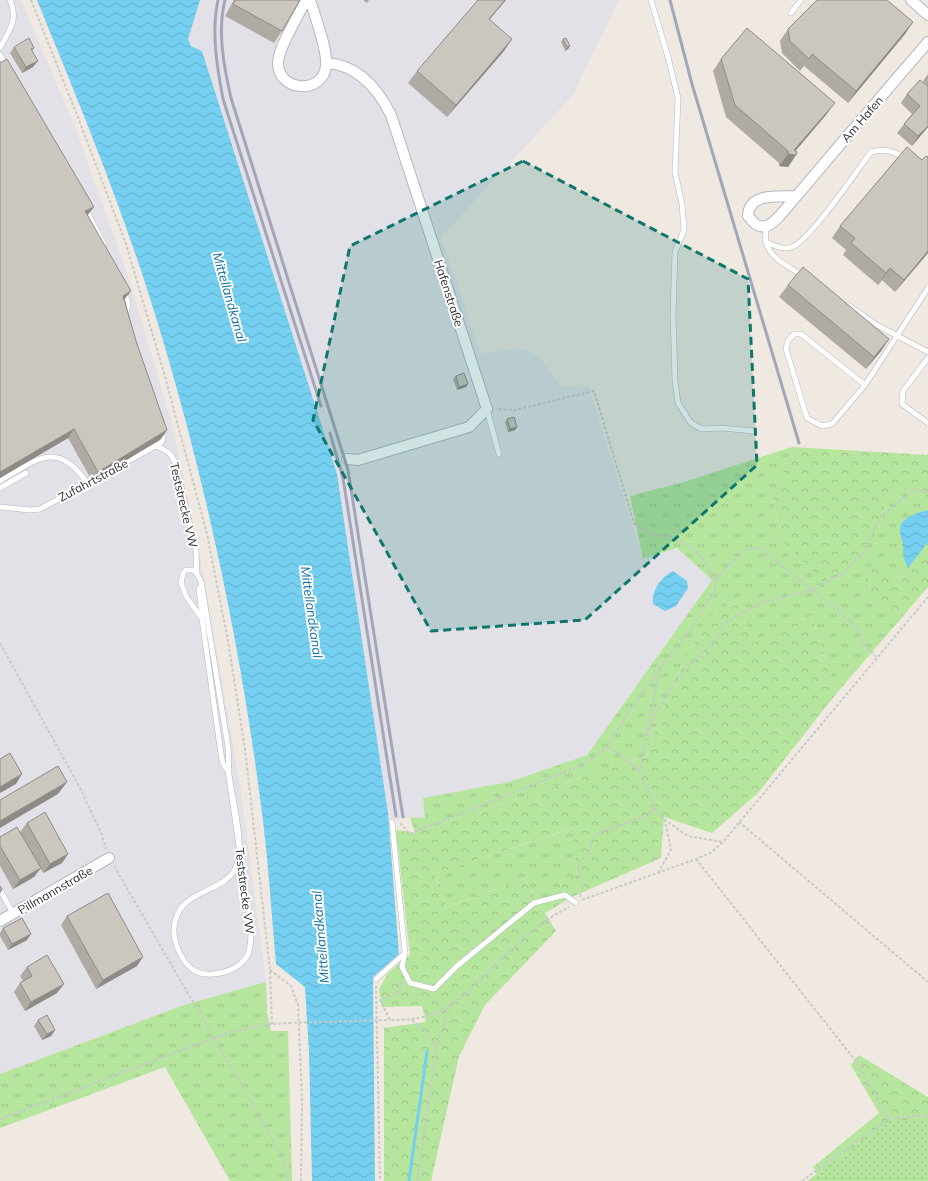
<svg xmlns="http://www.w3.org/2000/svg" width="928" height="1181" viewBox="0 0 928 1181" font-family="Mulish,sans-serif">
  <defs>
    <pattern id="grass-tufts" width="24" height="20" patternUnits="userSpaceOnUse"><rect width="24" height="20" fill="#b6e59e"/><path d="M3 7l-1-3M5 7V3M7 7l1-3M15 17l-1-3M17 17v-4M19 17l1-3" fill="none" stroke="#9dc588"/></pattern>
    <pattern id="forest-crowns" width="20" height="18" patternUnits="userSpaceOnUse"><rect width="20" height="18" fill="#b6e59e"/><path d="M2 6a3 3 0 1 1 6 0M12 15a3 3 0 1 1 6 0" fill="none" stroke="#9dc588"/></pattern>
    <pattern id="park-dots" width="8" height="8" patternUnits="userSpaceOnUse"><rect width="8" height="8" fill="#b6e59e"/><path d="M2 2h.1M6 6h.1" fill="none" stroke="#9dc588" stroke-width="1.8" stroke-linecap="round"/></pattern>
    <pattern id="water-waves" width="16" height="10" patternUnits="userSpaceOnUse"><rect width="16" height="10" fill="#75cff0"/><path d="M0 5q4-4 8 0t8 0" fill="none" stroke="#66b2ce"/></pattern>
  </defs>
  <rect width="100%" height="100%" fill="#efe9e1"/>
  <g fill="#e3e1e8">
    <path d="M0,0H21L75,127L129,279L168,410L177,447L204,577L240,785L266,982L184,1005L0,1074Z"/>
    <path d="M196,0H619L573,95L441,237L481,354L514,348L527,350L540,358L561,386L589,387L643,558L677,548L712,580L587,755L509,782L423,798L425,818L410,817L389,820L337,474L202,51L191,46L188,39L198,4Z"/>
  </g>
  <g fill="url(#grass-tufts)">
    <path d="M792,447L773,501L784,542L879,529L889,487L928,491V542L908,568L869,601L904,615L836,694L811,615L752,643L737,598L707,619L680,668L657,724L647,756L415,833L410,817L425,818L423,798L509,782L587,755L712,580L677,548L643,559L630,496L684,482Z"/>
    <path d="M573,828L577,875L558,883L572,897L545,913L524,879L447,907L434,874Z"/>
    <path d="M266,982L267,1013L271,1031H288L292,1181H230L165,1067L0,1128V1074L184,1005Z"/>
  </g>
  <g fill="url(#forest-crowns)">
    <path d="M792,447L928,455V491L889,488L879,529L852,564L823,581L784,542L773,500Z"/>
    <path d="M928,510V587L904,615L869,601L864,570L876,563L893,581L908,568C903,558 903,555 902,544C902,540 900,536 900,531C899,517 918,513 928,510Z"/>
    <path d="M737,598L752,643L811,615L836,694L758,793L712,833L664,817L661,858L572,897L558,883L577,874L572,828L434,874L447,907L524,879L556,931L485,1005L459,1056L431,1181H384V1028L426,1022L422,1006L382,1007L379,989L388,973L410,955L396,830L415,833L647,756L657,724L680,668L707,619Z"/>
    <path d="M859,1055L928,1097V1139L820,1181L813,1167L879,1113L851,1065Z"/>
  </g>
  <path fill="url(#park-dots)" d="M928,1118V1181H807L890,1121Z"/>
  <g fill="url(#water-waves)">
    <path d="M37,0H200L188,39L191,46L202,51L337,474L388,813L399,954L373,977L375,1181H312L309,1052L305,987L276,964C272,919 269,874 264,829C242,649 204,469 149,295C117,195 77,98 37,0Z"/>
    <path d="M928,510V542L908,568C903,558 903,555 903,544C902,540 900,535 900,531C899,517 918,513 928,510Z"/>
    <path d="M673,571L687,581L688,588L676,606L665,611L653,604C651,591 661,577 673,571Z"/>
  </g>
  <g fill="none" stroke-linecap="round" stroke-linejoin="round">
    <path stroke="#75cff0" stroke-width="3" d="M409,1181L427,1051"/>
    <g stroke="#b4b7c1" stroke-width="6">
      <g id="service">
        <path d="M651,0L668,57L678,98L675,172L682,204L684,230L675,252L673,314L675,381L678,403L691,423L702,429L721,428L754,431"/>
        <path d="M791,13L801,0"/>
        <path d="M0,48C9,30 19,20 10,0"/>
        <path d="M0,55L7,66"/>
        <path d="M85,208L104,245"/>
        <path d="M766,226C766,231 765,237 766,242C770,259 790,267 803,276"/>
        <path d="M766,242C775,246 783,250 792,247C811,239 856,172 871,152C884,148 894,151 906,159"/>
        <path d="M124,291L128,302L126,314"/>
        <path d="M848,305L877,325L928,352"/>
        <path d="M928,358L903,391L902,404L928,423"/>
        <path d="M865,385L801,334H794L788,341L786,349L807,418L822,426L832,424L865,385L928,288"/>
        <path d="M487,410L499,454"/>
        <path d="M156,446C167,450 172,454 176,465L196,551L197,574"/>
        <path d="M0,481C38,459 57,439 88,484"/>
        <path d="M0,488L26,473"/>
        <path d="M0,507L30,510L40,509L161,443L163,439L160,431"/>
        <path d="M199,588L202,616"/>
        <path d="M228,771C234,811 240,851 245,891C248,911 254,932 249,951C244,971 207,981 192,969C181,961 173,941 174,928C177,888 225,894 236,867C245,843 232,800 229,774C228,765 229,756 228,747L201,581L194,570H186L183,573L181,583L186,596L202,619L221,754L223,764L228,771"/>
        <path d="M392,822L405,953"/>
        <path d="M0,890L13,913"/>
        <path d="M376,979L405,953L402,967L410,983L434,989L457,966L534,903L565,895L576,903"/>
      </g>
    </g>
    <g stroke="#b4b7c1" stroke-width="12">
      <g id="minor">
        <path d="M306,0C299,15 279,46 278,62C277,92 323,95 326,66C328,51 315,16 310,0"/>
        <path d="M911,0L928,15"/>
        <path d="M327,63C358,65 378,89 391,115L487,409L469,427L358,460L347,459"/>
        <path d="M797,196C778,197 749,192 748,216C753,222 757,228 766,226C776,224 792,200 800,192C842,142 885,92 928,42"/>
        <path d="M0,921L109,858"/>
      </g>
    </g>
    <g stroke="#c9c9c9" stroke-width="2" stroke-dasharray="3 2" stroke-linecap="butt">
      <path d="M31,0L79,120L126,244L164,373L207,534L228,641L245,749L270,970L272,1024"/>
      <path d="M716,579L744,550L758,547L838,610L857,628L863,643L877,658"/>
      <path d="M0,643L80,788L102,835L106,849"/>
      <path d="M646,736L661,666"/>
      <path d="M644,745L654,716L677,678L715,640L724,623L761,603L812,590L843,573L863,553L881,516L915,489L928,493"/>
      <path d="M644,746L640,772L655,808L665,820L688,836L723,842"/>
      <path d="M608,748L620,754L640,772"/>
      <path d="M739,822L928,982"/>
      <path d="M400,823L410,834L582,765L607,748L623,721L662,665L691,629L714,592L716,579L699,553L673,537L649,534L634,523L594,391L515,410L496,409"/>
      <path d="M696,859L855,1060L889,1119"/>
      <path d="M114,866L264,1124L284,1160L287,1181"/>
      <path d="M658,873L671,850L665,821"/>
      <path d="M580,897L583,886L578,869L581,861L590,851L592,840L596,834L643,817L655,808"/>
      <path d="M582,900L696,859L710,853L723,842L928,597"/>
      <path d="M270,970L291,986L298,1005L302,1099L301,1181"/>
      <path d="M401,982L400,991L380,1000L390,1020C406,1020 423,1019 438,1012C455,1005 468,991 482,978C509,952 535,924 569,907"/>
      <path d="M376,986L380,1181"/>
      <path d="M412,1020L427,1033L437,1046"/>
      <path d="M0,1119L230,1032L272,1024L289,1023"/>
      <path d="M417,1181L437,1046L449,1007"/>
      <path d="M802,1181L889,1119L928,1115"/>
    </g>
    <use href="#service" stroke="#fff" stroke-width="5"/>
    <use href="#minor" stroke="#fff" stroke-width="10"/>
    <g stroke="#a3a6b8" stroke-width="3">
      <path d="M218,0C211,32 217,67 223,99L321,406"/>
      <path d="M225,0C217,32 224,67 231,98L348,470L403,817"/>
      <path d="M670,0L692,84L799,443"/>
      <path d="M330,433L343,478L396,816"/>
    </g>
    <path stroke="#c9c9c9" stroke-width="2" stroke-dasharray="3 2" stroke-linecap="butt" d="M289,1023L390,1020"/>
  </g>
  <g fill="#afaba4">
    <path d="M234,0H300L282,31L274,43L225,16Z"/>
    <path d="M363,0H369L367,3Z"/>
    <path d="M913,22L905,34L848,103L804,66L800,71L782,53L780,41L788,29Z"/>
    <path d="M512,39L504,51L447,117L408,83L417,71Z"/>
    <path d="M563,39L570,46L568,49L565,51L561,42Z"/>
    <path d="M14,47L34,48L32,51L33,67L22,73L10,53Z"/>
    <path d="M721,59L826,115L795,151L796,155L788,167L779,166V163L726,117L713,71Z"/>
    <path d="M0,63L88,215L125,300L161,439L92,481L68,438L0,478Z"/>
    <path d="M928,74V86L923,81Z"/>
    <path d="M928,86V127L912,146L897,133L904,124L912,114L901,103L907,94Z"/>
    <path d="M840,226L928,253L895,292L882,280L878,285L843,255L846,250L832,238Z"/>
    <path d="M788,285L889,339L881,351L866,369L779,297Z"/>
    <path d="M456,376L466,387L457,390L453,379Z"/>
    <path d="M507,419L517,427L515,430L508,432L505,422Z"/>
    <path d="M27,823L68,854L62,863L43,873L40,868L34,877L13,889L0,866V837L20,832Z"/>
    <path d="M67,916L137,966L96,989L61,925Z"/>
    <path d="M3,928L27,940L8,950L0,936V933Z"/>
    <path d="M27,967L57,993L25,1011L14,992L20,983L23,981L20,976Z"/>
    <path d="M38,1020L55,1030L51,1036L42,1040L34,1026Z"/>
  </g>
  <g fill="#8e8b86">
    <path d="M505,0H506L480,31L489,19Z"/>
    <path d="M913,22L905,34L848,103L856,91Z"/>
    <path d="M512,39L504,51L447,117L456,105Z"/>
    <path d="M570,46L568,49L565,51L567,47Z"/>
    <path d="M38,61L33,67L22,73L26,67Z"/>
    <path d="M835,103L826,115L792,155H796L788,167L779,166L788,154L794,150Z"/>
    <path d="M928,126V127L912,146L918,136Z"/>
    <path d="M94,207L87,216L85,211Z"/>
    <path d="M928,251V253L895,292L904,280Z"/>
    <path d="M890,268L882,280L878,285L886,273Z"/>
    <path d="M131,291L124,300L123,296Z"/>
    <path d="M889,339L881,351L866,369L874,357Z"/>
    <path d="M468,384L466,387L457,390L459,387Z"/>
    <path d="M517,427L515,430L508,432L510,429Z"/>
    <path d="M74,429L68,438L0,478V472Z"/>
    <path d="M167,430L161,439L92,481L98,472Z"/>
    <path d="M22,774L16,784L0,793V787Z"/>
    <path d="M67,782L58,794L0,828V821Z"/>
    <path d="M68,854L62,863L43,873L50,864Z"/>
    <path d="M41,868L34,877L13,889L20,880Z"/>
    <path d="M31,934L27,940L8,950L12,944Z"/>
    <path d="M143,957L137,966L96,989L103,980Z"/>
    <path d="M64,984L57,993L25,1011L31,1002Z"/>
    <path d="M55,1030L51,1036L42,1040L47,1034Z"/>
  </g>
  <g fill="#cbc7bf" stroke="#8e8b86">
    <path d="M235,0H300L282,31L233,4Z"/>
    <path d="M478,0H505L489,19L512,39L456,105L417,71Z"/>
    <path d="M817,0H887L913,22L856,91L812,54L809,59L790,41L788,29Z"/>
    <path d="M747,28L835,103L794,150L797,152L796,155L788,154V151L735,105L721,59Z"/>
    <path d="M29,38L34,48L31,49L38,61L26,67L14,47Z"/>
    <path d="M566,38L570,46L567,47L563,39Z"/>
    <path d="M7,59L94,207L85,211L131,291L123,296L137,344L167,430L98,472L74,429L0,472V63Z"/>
    <path d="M920,80L928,86V126L918,136L904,124L920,106L907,94Z"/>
    <path d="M907,147L922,160L926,156L928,157V251L904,280L890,268L886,273L851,243L855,238L840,226Z"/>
    <path d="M803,267L889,339L874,357L788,285Z"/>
    <path d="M464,373L468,384L459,387L456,376Z"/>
    <path d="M514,417L517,427L510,429L507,419Z"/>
    <path d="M10,753L22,774L0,787V759Z"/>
    <path d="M58,766L67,782L0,821V800Z"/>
    <path d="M45,812L68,854L50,864L27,823Z"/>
    <path d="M17,827L41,868L20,880L0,846V837Z"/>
    <path d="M0,886L2,889L0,893Z"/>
    <path d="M108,893L143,957L103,980L67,916Z"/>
    <path d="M22,918L31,934L12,944L3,928Z"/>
    <path d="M47,955L64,984L31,1002L20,983L32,976L27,967Z"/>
    <path d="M47,1015L55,1030L47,1034L38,1020Z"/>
  </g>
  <path fill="#0f766e" fill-opacity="0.2" stroke="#0f766e" stroke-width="3" stroke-dasharray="8 5" stroke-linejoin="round" d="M523,161L748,279L757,465L585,620L431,631L313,420L350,246Z"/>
  <g text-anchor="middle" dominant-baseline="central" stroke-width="4" stroke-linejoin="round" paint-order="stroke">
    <g font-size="12" fill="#2e2e2e" stroke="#fff">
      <text transform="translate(862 119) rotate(-49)">Am Hafen</text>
      <text transform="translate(449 293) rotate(72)">Hafenstraße</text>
      <text transform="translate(93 480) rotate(-28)">Zufahrtstraße</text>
      <text transform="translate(184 505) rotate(77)">Teststrecke VW</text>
      <text transform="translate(55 890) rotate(-30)">Pillmannstraße</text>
      <text transform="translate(245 891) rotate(83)">Teststrecke VW</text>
    </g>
    <g font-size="13" font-style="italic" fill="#0d6fa3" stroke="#fff">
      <text transform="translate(230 297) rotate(74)">Mittellandkanal</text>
      <text transform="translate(312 612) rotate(82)">Mittellandkanal</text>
      <text transform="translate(320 937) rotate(-95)">Mittellandkanal</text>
    </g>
  </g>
</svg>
